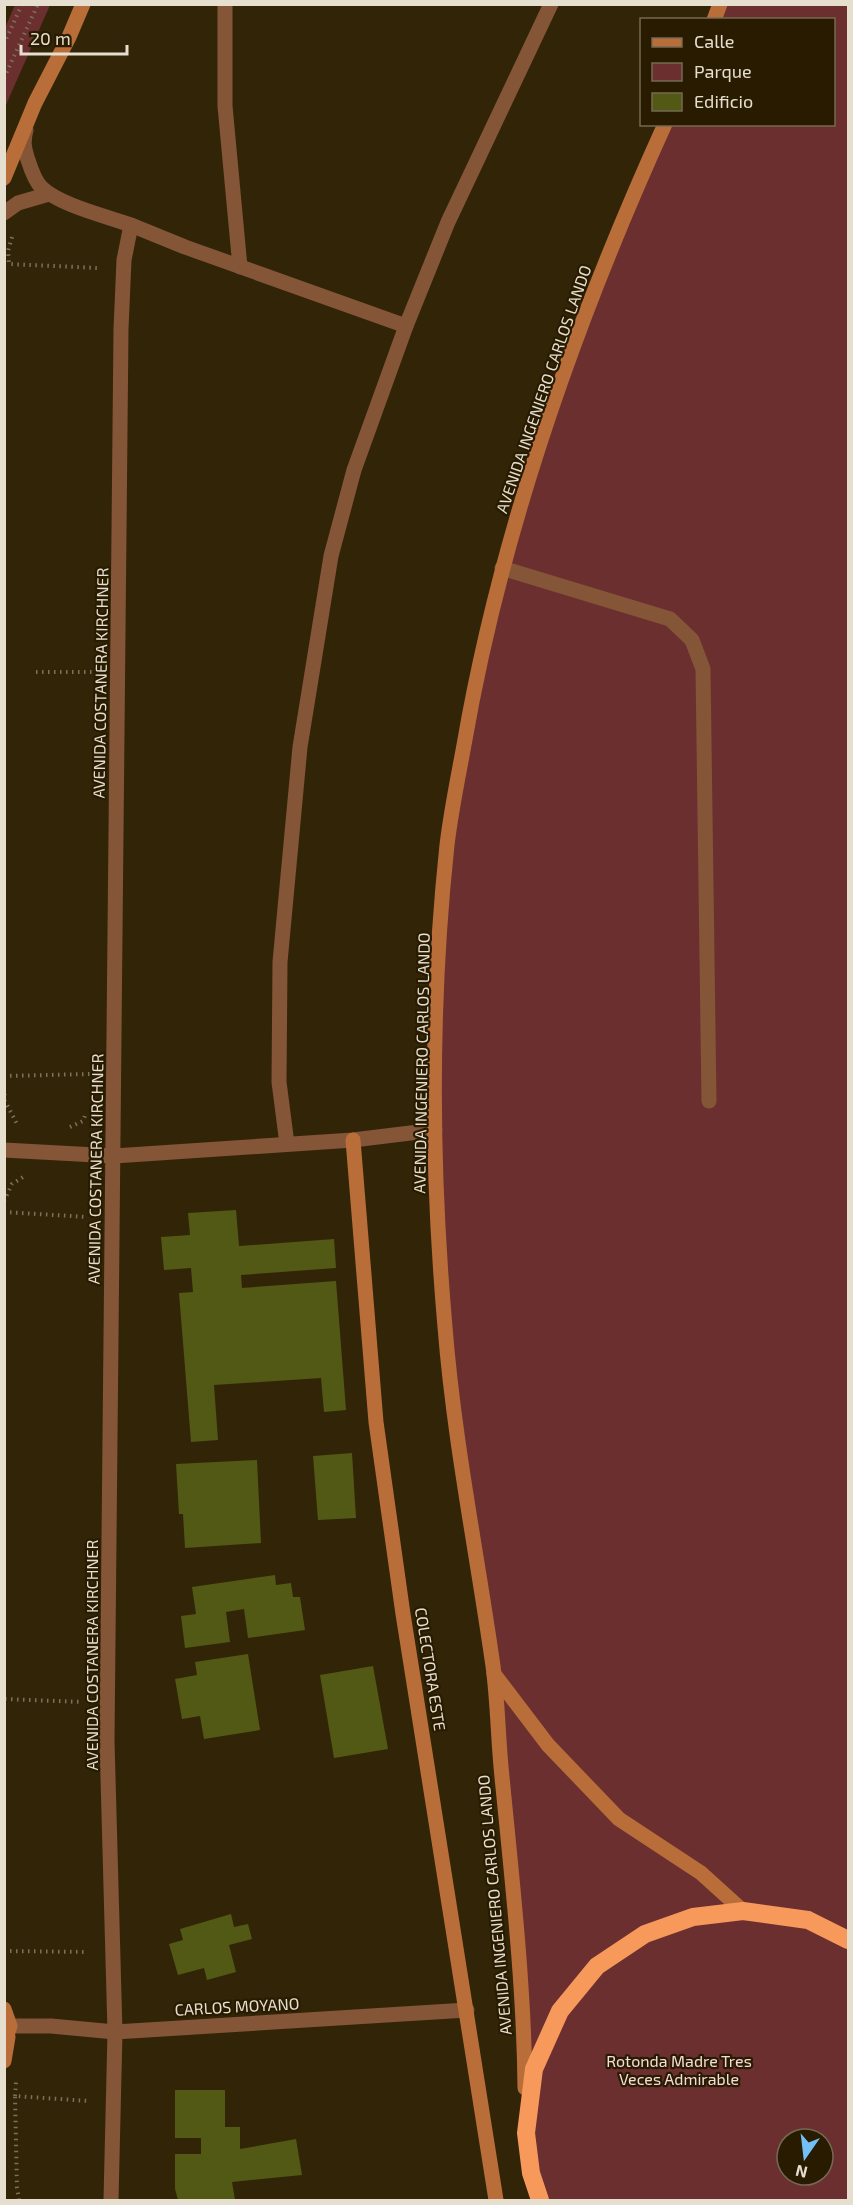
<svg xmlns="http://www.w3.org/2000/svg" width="853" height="2205" viewBox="0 0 853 2205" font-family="'Exo 2',sans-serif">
  <rect width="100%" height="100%" fill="#322507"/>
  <g fill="#6c2f30" fill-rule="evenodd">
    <path d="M15,5H50L5,107V28Z"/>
    <path d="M722,5H848V2200H540L501,1767L441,1270L436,1105L448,840L502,568L560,388L669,125L834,124V20L716,19ZM787,2139H823V2175H787Z"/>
  </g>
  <g fill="#515915">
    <path d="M236,1210L239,1246L334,1239L336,1268L241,1275L242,1288L336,1281L346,1410L324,1412L321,1378L214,1385L218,1440L191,1442L179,1293L193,1292L191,1268L164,1270L161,1237L190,1235L188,1213Z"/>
    <path d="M352,1453L356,1518L318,1520L313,1456Z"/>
    <path d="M257,1460L261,1543L185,1548L183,1514H179L176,1464Z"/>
    <path d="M275,1575L276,1585L291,1583L293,1597H300L305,1630L248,1638L244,1609L226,1612L230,1642L185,1648L181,1616L196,1614L192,1587Z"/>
    <path d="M248,1654L260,1730L204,1739L200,1716L182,1719L175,1679L197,1675L195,1662Z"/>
    <path d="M373,1666L388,1749L334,1758L320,1675Z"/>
    <path d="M231,1914L234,1927L248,1924L252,1939L229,1945L236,1972L207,1980L204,1968L178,1975L169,1944L183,1940L180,1929Z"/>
    <path d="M175,2090H225V2127H240V2149L296,2139L302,2175L232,2182L235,2200H178L175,2189V2154H201V2138H175Z"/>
  </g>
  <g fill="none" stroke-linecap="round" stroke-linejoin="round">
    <g stroke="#7c7159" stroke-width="4" stroke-dasharray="1.5 4.5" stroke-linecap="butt">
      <path d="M4,44L22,4"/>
      <path d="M4,78L38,4"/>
      <path d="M12,237L8,251L9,264L98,268"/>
      <path d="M36,672H93"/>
      <path d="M4,1076L90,1074"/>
      <path d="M4,1088L5,1101L17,1124"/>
      <path d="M70,1127L83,1121L86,1113"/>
      <path d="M4,1201L12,1184L23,1177"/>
      <path d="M4,1212L87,1217"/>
      <path d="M5,1699L82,1702"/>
      <path d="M4,1951L88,1952"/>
      <path d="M15,2096L16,2082"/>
      <path d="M19,2200L17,2188L15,2096L89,2101"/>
    </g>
    <g stroke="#855537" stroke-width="15">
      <path d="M225,4V106L240,267"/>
      <path d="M502,568L670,619L692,640L703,669L709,1101"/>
    </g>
    <g stroke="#855537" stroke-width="15">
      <path d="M26,130C23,141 24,147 27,157C30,166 34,180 41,187C59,205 106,216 131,225L124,260L121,329L107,1741L115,2032L111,2200"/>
      <path d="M4,213L18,203L49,194"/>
      <path d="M131,225L185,247L406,326"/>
      <path d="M287,1144L279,1082L280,962L300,747L331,556L354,470L406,326L448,222L551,4"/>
      <path d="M4,1150L114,1156L353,1140L435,1130"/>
      <path d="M10,2026H51L115,2032L467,2010"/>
    </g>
    <g stroke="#b96e3a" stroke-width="15">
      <path d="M714,20L720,4"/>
      <path d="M4,178L35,103L69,37L83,4"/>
      <path d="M353,1140L376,1422L403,1614L496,2200"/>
      <path d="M494,1674L548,1745L619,1819L701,1873L743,1911"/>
      <path d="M4,2009L10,2026L4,2044"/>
      <path d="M4,2061L8,2037"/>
      <path d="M525,2088C524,1983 512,1880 502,1777C498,1740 498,1703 493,1666C477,1553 454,1441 445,1327C431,1167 430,1004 447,845C451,811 458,778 464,745C501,530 575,322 665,124"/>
    </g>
    <path stroke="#f7995b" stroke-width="18" d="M540,2200L531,2173L526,2133L534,2069L560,2011L597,1966L645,1934L693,1917L743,1911L808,1920L848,1940"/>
  </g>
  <g text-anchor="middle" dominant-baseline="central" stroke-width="4.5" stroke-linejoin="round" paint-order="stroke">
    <g font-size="16" fill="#e6dece" stroke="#281b00">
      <text transform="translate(543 389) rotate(-71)">AVENIDA INGENIERO CARLOS LANDO</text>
      <text transform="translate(100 683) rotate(-89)">AVENIDA COSTANERA KIRCHNER</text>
      <text transform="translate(421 1063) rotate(-89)">AVENIDA INGENIERO CARLOS LANDO</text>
      <text transform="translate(95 1169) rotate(-89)">AVENIDA COSTANERA KIRCHNER</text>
      <text transform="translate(91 1655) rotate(-90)">AVENIDA COSTANERA KIRCHNER</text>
      <text transform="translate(431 1669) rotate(81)">COLECTORA ESTE</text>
      <text transform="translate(494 1905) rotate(-95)">AVENIDA INGENIERO CARLOS LANDO</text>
      <text transform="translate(237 2006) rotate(-3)">CARLOS MOYANO</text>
    </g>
    <g font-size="16" fill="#f5dcda" stroke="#281b00">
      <text x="679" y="2060">Rotonda Madre Tres<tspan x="679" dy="18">Veces Admirable</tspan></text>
    </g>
  </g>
  <rect width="853" height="2205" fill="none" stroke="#e6dece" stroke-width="12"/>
  <rect x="640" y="18" width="195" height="108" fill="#281b00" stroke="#746952" stroke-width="1.5"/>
  <rect x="652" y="38" width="30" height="9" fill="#b96e3a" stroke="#746952" stroke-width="1.5"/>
  <text x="694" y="48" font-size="18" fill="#e6dece">Calle</text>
  <rect x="652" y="63" width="30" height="18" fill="#6c2f30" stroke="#746952" stroke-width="1.5"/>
  <text x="694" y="78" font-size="18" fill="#e6dece">Parque</text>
  <rect x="652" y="93" width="30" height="18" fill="#515915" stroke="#746952" stroke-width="1.5"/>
  <text x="694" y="108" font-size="18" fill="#e6dece">Edificio</text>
  <g transform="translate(805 2157) rotate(194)"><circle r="28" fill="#281b00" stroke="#746952" stroke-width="1.5"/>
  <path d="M0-4.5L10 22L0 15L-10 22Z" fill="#74c0f6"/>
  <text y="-9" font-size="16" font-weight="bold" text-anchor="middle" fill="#e6dece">N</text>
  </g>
  <path d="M21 45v9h106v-9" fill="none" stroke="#e6dece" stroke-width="3"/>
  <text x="30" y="45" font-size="18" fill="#e6dece" stroke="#281b00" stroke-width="4.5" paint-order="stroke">20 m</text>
</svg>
